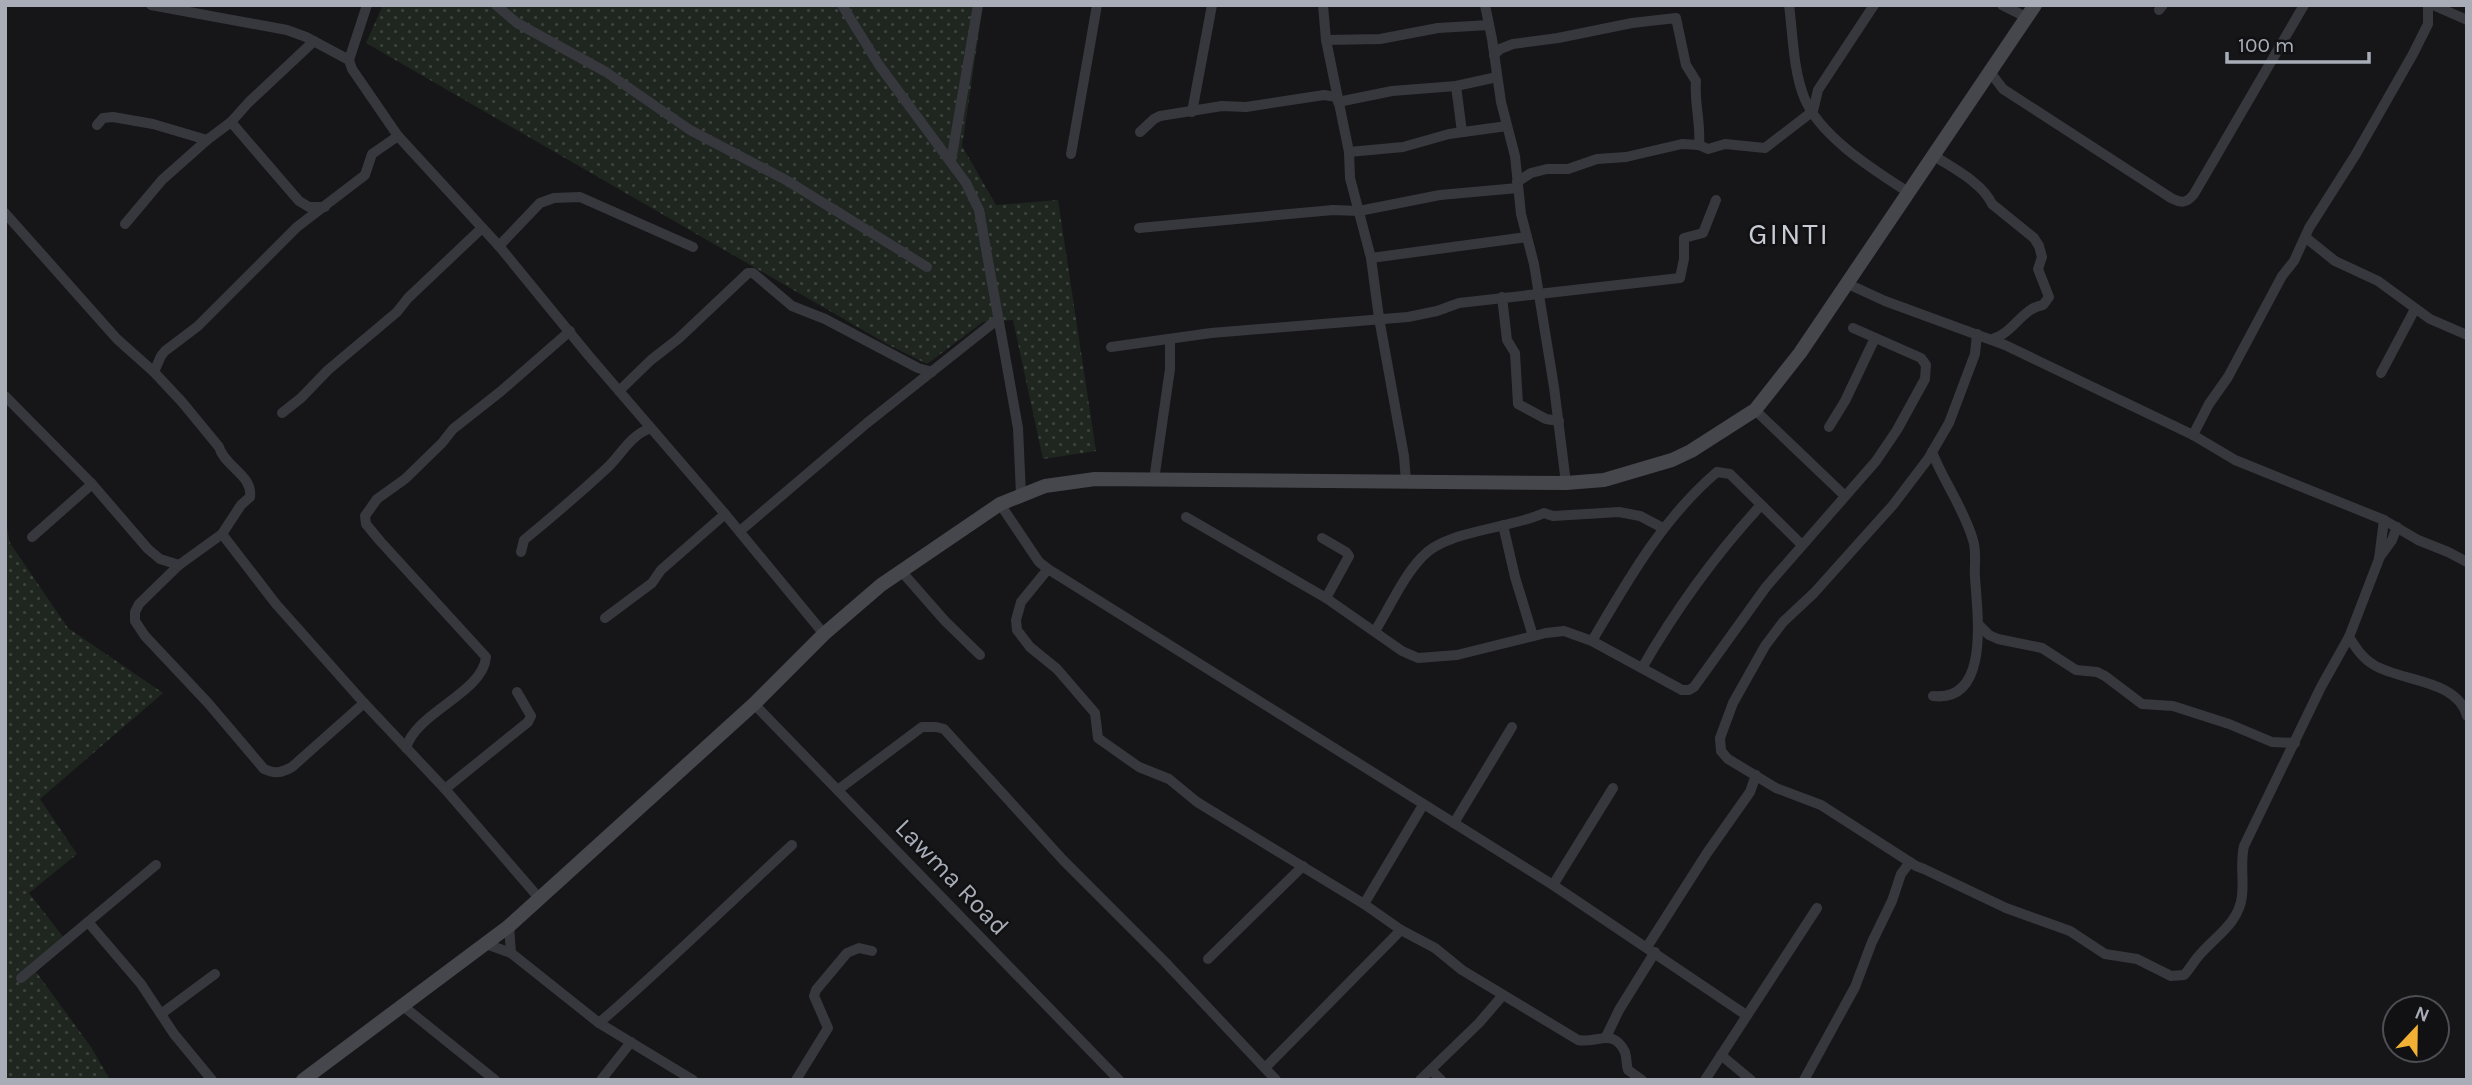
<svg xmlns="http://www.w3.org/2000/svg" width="2472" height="1085" viewBox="0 0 2472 1085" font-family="Karla,sans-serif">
  <defs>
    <pattern id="grass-dots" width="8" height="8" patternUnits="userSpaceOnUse" patternTransform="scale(1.75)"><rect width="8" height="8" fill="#1e261f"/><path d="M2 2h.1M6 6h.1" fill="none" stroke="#3c433d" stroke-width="1.8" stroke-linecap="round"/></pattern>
  </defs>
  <rect width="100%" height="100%" fill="#161618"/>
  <g fill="url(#grass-dots)">
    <path d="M383,5H983L962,146L996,205L1058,200L1096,451L1043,459L1013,320L983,322L927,364L887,344L366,43Z"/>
    <path d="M5,518L10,543L68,628L163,693L40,799L77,854L29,893L64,938L34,969L91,1047L110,1080H5Z"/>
  </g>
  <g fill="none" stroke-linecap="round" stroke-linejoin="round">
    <g stroke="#37383d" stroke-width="10">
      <path d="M151,5L287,30L306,37L349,60"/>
      <path d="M367,5L349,60L352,69L398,136L499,246L589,356L725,514L824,634"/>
      <path d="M496,5L517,23L606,72L690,130L786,180L927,267"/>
      <path d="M842,5L879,65L966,183L979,210L1018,428L1021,495"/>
      <path d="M1323,5L1326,40L1349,152L1350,178L1371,258L1379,318L1404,456L1406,482"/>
      <path d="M1485,5L1492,39L1501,102L1515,156L1521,214L1534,264L1554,387L1566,483"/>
      <path d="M1789,5C1793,35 1793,69 1804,97C1819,136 1874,170 1908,192"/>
      <path d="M2002,5L2026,17"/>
      <path d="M2433,5L2467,20"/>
      <path d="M2159,10L2163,5"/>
      <path d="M1326,40L1380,39L1438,28L1489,25"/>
      <path d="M1494,55L1500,49L1513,44L1558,38L1632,23L1676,18L1686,65L1696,81C1694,102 1701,123 1699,145"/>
      <path d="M1990,72L2003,89L2171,198C2181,203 2186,204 2194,194L2304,5"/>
      <path d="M1456,86L1462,132"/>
      <path d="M1338,102L1392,91L1456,86L1497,77"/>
      <path d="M1192,112L1212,5"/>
      <path d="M231,122L299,201L309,207H325"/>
      <path d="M97,125L103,118L113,117L153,124L207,140"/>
      <path d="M1140,132L1154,119L1160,116L1222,106L1246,107L1324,95L1337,97"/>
      <path d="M1349,152L1403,147L1449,134L1507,126"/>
      <path d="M1071,154L1097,5"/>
      <path d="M1933,155C1952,168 1982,182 1992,204L2034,238L2039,246L2042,257L2038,269L2049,297L2043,305C2022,308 2014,333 1992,339"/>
      <path d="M951,161L978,5"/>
      <path d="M1517,182L1531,173L1547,169H1568L1597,159L1626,157L1682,144L1699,145L1708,149L1725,144L1765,148L1813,111L1818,90L1874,5"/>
      <path d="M5,213L117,339L154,372L182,402L219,447C224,466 253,475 250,497L241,505L222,534L179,565L139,604L135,612V621L145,636L208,703L264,769C275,774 281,773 292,767L364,703"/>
      <path d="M125,224L162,180L207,140L231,122L249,102L314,41"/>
      <path d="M1139,228L1333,210L1359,211L1440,195L1518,188"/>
      <path d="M2305,237L2335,261L2378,281L2430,319L2467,335"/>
      <path d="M499,246L540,203L554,198L580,197L693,247"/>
      <path d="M1371,258L1527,237"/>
      <path d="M1848,284L1885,301L2005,345L2193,435L2235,460L2384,520L2418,540L2448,552L2467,562"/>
      <path d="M1502,297L1507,340L1515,353L1518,404L1546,419L1559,421"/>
      <path d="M1977,334L1975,354L1949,423L1928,459L1893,505L1814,593L1783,622L1765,646L1733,703L1720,738L1721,751L1728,759L1776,788L1821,805L1916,866L1924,869L2006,908L2070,931L2105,954L2137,959L2171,976L2184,975C2189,970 2192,964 2197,958C2214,937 2239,924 2242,896C2244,878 2240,863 2244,846L2321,687L2349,637L2379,559L2384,520"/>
      <path d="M1111,347L1211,333L1408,317L1437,311L1459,303L1680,278L1684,259V238L1703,233L1716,200"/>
      <path d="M154,372L161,356L165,351L198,326L297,227L365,175L372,154L398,136"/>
      <path d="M2381,373L2415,309"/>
      <path d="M619,391L651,360L678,339L748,273H753L792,306L825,319L918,368L932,372"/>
      <path d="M5,396L92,484L148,549L160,559L179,565"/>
      <path d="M1755,410L1845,496"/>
      <path d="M282,413L301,398L328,370L397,312L408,298L482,228"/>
      <path d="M1829,427L1845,401L1875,338"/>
      <path d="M2193,435L2209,404L2228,377L2282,276L2294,261L2309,228L2356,154L2413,54L2428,24V5"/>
      <path d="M1932,452C1944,482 1964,509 1973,540C1977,552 1974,565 1975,577C1977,612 1991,703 1933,696"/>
      <path d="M1154,480L1170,369V339"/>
      <path d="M1000,504L1039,562L1048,569L1553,885L1746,1015"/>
      <path d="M1186,517L1326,598L1402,651L1418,658L1457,655L1546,633L1564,631L1592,641L1682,690H1689L1694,687L1766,587L1876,461L1897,430L1925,379L1926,365L1921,358L1853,328"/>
      <path d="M1503,525L1515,577L1533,636"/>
      <path d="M740,531L867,423L998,319"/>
      <path d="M222,534L276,604L364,703L445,789L539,898"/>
      <path d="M32,537L92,484"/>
      <path d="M1322,538L1346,552L1349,556L1326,598"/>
      <path d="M521,552L524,540C552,517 580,493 607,468C622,454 630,435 651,428"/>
      <path d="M2379,558L2392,540L2397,527"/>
      <path d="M1048,569L1021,602L1016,620L1017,630L1030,647L1057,669L1095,713L1098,738L1102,741L1139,767L1169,779L1197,802L1364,904L1401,930L1435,948L1462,970L1578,1040C1597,1044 1613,1027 1625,1052C1627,1058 1626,1064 1628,1070L1642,1080"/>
      <path d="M902,572L945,621L980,655"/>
      <path d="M605,618L652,583L661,570L725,514"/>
      <path d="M1979,625L1989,635L1998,639L2042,648L2076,670L2097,672L2105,676L2142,704L2173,706L2229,724L2272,742L2295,743"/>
      <path d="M1375,631C1390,607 1402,578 1422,557C1446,530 1510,529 1544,513L1553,516L1619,512L1640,516L1663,528"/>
      <path d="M2349,637C2356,648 2362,658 2374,665C2402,682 2457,679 2467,716"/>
      <path d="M1592,641C1628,580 1662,519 1717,472L1730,474L1802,545"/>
      <path d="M1642,668C1676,609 1715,555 1761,505"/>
      <path d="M754,704L1119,1080"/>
      <path d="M406,748C416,712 483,693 486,657L380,541L366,524L365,516L377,499L405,479L442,443L453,429L500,392L570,331"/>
      <path d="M445,789L528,722L531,716L517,692"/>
      <path d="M839,789L922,727H936L944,729L1063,860L1165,962L1276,1080"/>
      <path d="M1454,823L1512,727"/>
      <path d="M1553,885L1613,788"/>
      <path d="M1364,904L1423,805"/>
      <path d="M88,922L141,984L174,1034L212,1080"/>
      <path d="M509,926L511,953"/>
      <path d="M486,944L511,953L599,1023L693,1080"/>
      <path d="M1647,947L1707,853L1750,792L1756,775"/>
      <path d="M1208,959L1303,866"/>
      <path d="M21,978L156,865"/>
      <path d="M403,1006L495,1080"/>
      <path d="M161,1014L215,974"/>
      <path d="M599,1023C666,965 728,904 792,845"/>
      <path d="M1606,1037L1619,1010L1655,952"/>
      <path d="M1721,1055L1751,1080"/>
      <path d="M1265,1068L1401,930"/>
      <path d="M1431,1070L1441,1080"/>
      <path d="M601,1080L631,1042"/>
      <path d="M796,1080L828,1028L814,996L816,990L847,953L859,948L872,951"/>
      <path d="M1420,1080L1479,1023L1503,995"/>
      <path d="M1705,1080L1817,908"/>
      <path d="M1804,1080L1855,987L1872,942L1892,901L1901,874L1910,862"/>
    </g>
    <path stroke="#45474d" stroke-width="14" d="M303,1080L509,926L754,704L824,634L881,585L1000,504L1045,486L1095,479L1566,483L1604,480L1672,460L1691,451L1755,410L1800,353L2035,5"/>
  </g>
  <g text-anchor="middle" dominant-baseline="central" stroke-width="5" stroke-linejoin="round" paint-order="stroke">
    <g font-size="26" fill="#a8adb8" stroke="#111113">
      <text transform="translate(952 877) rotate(46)">Lawma Road</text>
    </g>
    <g font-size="30" letter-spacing="2" fill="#c9ccd4" stroke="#111113">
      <text x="1789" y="234">GINTI</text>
    </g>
  </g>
  <rect width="2472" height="1085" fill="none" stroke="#a8adb8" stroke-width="14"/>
  <g transform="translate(2416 1029) rotate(22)"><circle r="33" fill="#111113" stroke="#4d4f55" stroke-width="2"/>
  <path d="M0-5L12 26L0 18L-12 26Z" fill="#f2b134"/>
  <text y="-10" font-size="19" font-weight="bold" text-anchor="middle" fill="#a8adb8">N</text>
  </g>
  <path d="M2227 52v10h142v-10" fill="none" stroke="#a8adb8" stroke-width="3.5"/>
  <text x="2238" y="52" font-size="21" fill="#a8adb8" stroke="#111113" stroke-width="5" paint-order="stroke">100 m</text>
</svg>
